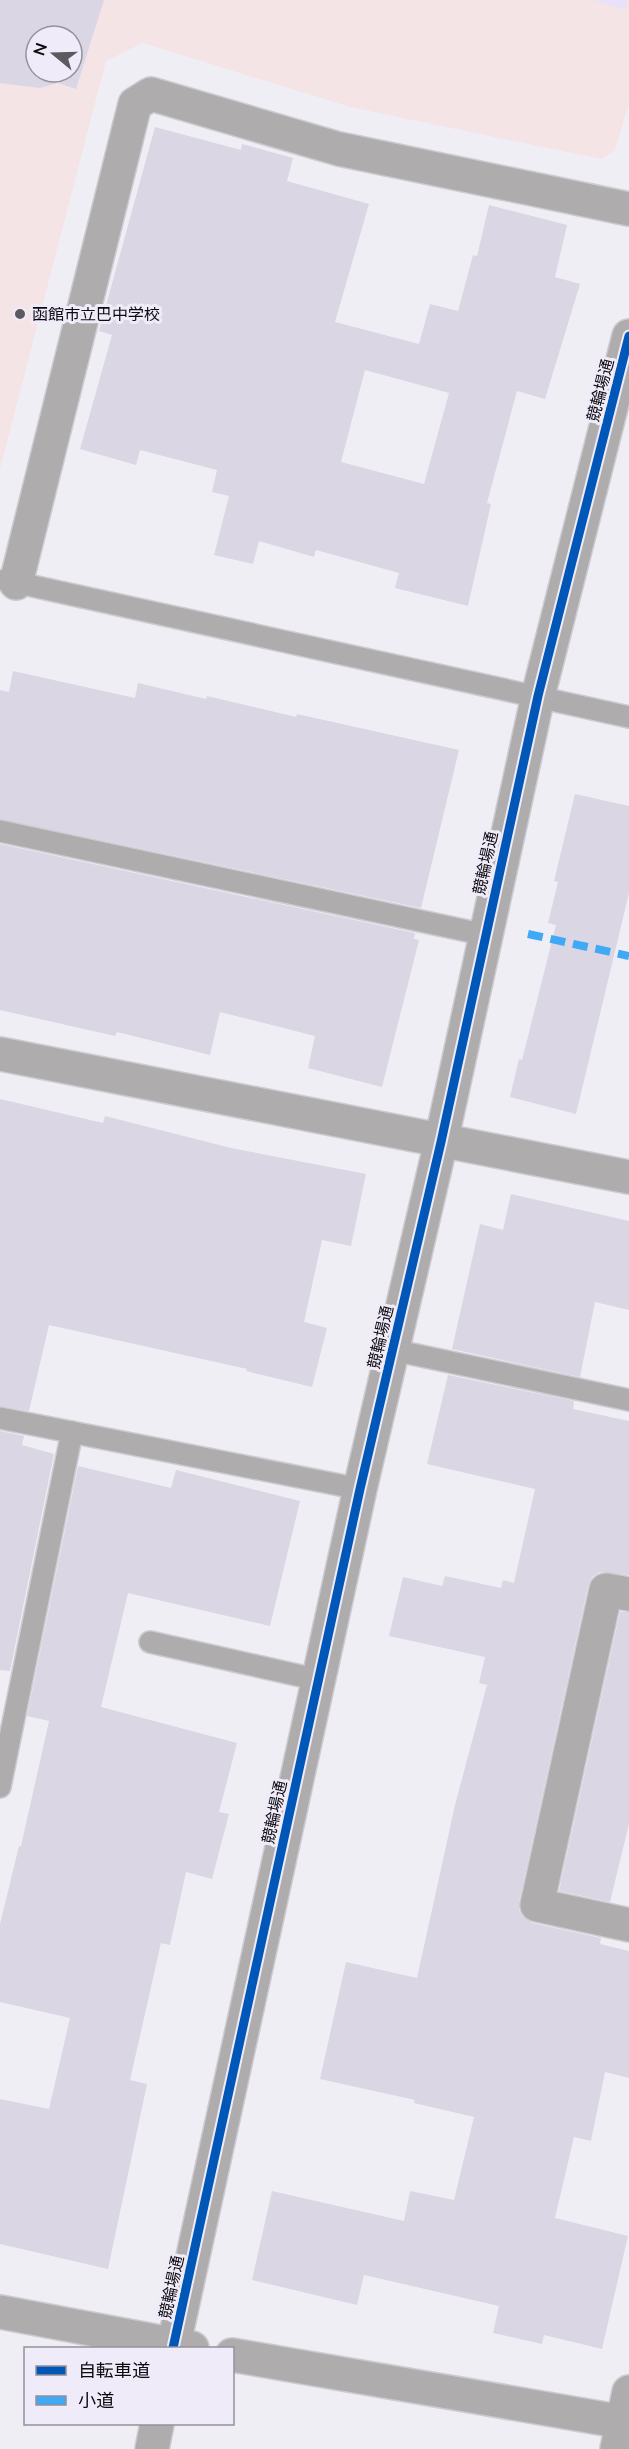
<svg xmlns="http://www.w3.org/2000/svg" width="629" height="2449" viewBox="0 0 629 2449" font-family="Mulish,'Noto Sans JP',sans-serif">
  <rect width="100%" height="100%" fill="#f0eef5"/>
  <path fill="#f4e4e5" fill-rule="evenodd" d="M0,0H629V103L615,150L601,159L350,107L143,43L106,61L0,469ZM36,36H72V72H36Z"/>
  <path fill="#e9e0fa" d="M594,0H628L625,10Z"/>
  <g fill="#dad6e4" fill-rule="evenodd">
    <path d="M0,0H104L76,89L58,83L40,88L0,83ZM36,36H72V72H36Z"/>
    <path d="M155,127L241,150L242,144L293,158L287,181L369,204L335,322L419,344L430,304L458,311L473,255L477,256L489,205L567,225L555,277L580,284L545,399L517,391L487,503L491,504L468,606L395,588L399,573L316,550L314,557L259,541L253,564L214,555L229,496L212,492L217,470L140,450L136,465L80,449L112,335L99,331ZM365,370L449,393L424,484L341,462Z"/>
    <path d="M13,671L135,698L138,683L206,699L207,696L296,717L297,714L459,750L421,908L0,819V690L9,692Z"/>
    <path d="M575,794L629,806V893L576,1114L510,1097L519,1059L522,1060L556,925L548,923L558,882L554,881Z"/>
    <path d="M0,844L415,933L414,939L419,940L382,1087L308,1068L315,1036L220,1012L210,1055L117,1032L115,1036L0,1010Z"/>
    <path d="M0,1099L103,1123L105,1116L231,1148L366,1174L351,1246L322,1240L304,1322L327,1328L312,1387L246,1371L247,1369L49,1325L29,1411L0,1406Z"/>
    <path d="M511,1194L629,1221V1310L595,1302L580,1377L452,1349L480,1224L503,1230Z"/>
    <path d="M448,1375L574,1401L573,1409L629,1421V1575L600,1572L592,1577L588,1586L519,1902V1910L524,1918L532,1923L601,1938L600,1944L629,1951V2078L605,2072L591,2141L574,2137L555,2218L628,2236L602,2349L544,2335L542,2344L493,2333L499,2306L364,2275L357,2305L252,2280L272,2191L404,2221L410,2191L454,2200L474,2117L414,2103L415,2100L320,2079L346,1962L417,1978L455,1805L487,1685L479,1683L485,1657L389,1636L403,1577L442,1586L445,1576L501,1588L503,1580L514,1583L535,1489L427,1464Z"/>
    <path d="M0,1431L24,1436L22,1445L54,1454L10,1671L0,1670Z"/>
    <path d="M78,1466L171,1488L176,1470L300,1501L270,1626L128,1593L101,1707L237,1743L219,1812L229,1814L212,1879L186,1872L170,1945L161,1943L130,2080L147,2084L108,2269L0,2244V2099L49,2109L70,2018L0,2002V1924L19,1846H21L49,1721L27,1716Z"/>
    <path d="M620,1612H629V1824L610,1902L559,1891Z"/>
  </g>
  <g fill="none" stroke-linecap="round" stroke-linejoin="round">
    <g stroke="#cdcbd0" stroke-width="24">
      <g id="service">
        <path d="M5,580L629,717"/>
        <path d="M0,831L486,935"/>
        <path d="M393,1350L629,1400"/>
        <path d="M0,1418L360,1489"/>
        <path d="M150,1642L319,1680"/>
        <path d="M0,1787L72,1432"/>
      </g>
    </g>
    <g stroke="#cdcbd0" stroke-width="36">
      <g id="minor">
        <path d="M16,583L135,104L151,94L339,149L629,209"/>
        <path d="M0,1054L629,1177"/>
        <path d="M629,1594L606,1590L537,1905L629,1925"/>
        <path d="M617,2449L629,2392"/>
      </g>
    </g>
    <g stroke="#cdcbd0" stroke-width="36">
      <g id="tertiary">
        <path d="M0,2312L192,2348"/>
        <path d="M173,2348L360,1489L441,1142L538,696L629,336"/>
        <path d="M232,2355L629,2423"/>
        <path d="M152,2449L157,2424"/>
      </g>
    </g>
    <use href="#service" stroke="#aeacad" stroke-width="21"/>
    <use href="#minor" stroke="#aeacad" stroke-width="33"/>
    <use href="#tertiary" stroke="#aeacad" stroke-width="33"/>
    <path stroke="#3fa9f5" stroke-width="8" stroke-dasharray="15 8" stroke-linecap="butt" d="M528,934L629,956"/>
    <g stroke="#efebf8" stroke-width="13">
      <path id="cycleway" d="M173,2348L360,1489L441,1142L538,696L629,336"/>
    </g>
    <use href="#cycleway" stroke="#0057b8" stroke-width="9"/>
  </g>
  <circle fill="#5c5a60" stroke="#efebf8" stroke-width="2" cx="20" cy="314" r="6"/>
  <g text-anchor="middle" dominant-baseline="central" stroke-width="6" stroke-linejoin="round" paint-order="stroke">
    <g font-size="16" fill="#0d0b10" stroke="#efebf8" text-anchor="start">
      <text x="32" y="314">函館市立巴中学校</text>
    </g>
    <g font-size="16" fill="#0d0b10" stroke="#efebf8">
      <text transform="translate(600 390) rotate(-76)">競輪場通</text>
      <text transform="translate(485 863) rotate(-78)">競輪場通</text>
      <text transform="translate(380 1337) rotate(-77)">競輪場通</text>
      <text transform="translate(274 1812) rotate(-78)">競輪場通</text>
      <text transform="translate(171 2287) rotate(-78)">競輪場通</text>
    </g>
  </g>
  <rect x="24" y="2347" width="210" height="78" fill="#efebf8" stroke="#95919b" stroke-width="1.5"/>
  <rect x="36" y="2366" width="30" height="9" fill="#0057b8" stroke="#95919b" stroke-width="1.5"/>
  <text x="78" y="2377" font-size="18" fill="#0d0b10">自転車道</text>
  <rect x="36" y="2396" width="30" height="9" fill="#3fa9f5" stroke="#95919b" stroke-width="1.5"/>
  <text x="78" y="2407" font-size="18" fill="#0d0b10">小道</text>
  <g transform="translate(54 54) rotate(289)"><circle r="28" fill="#efebf8" stroke="#95919b" stroke-width="1.5"/>
  <path d="M0-4.5L10 22L0 15L-10 22Z" fill="#5c5a60"/>
  <text y="-9" font-size="16" font-weight="bold" text-anchor="middle" fill="#0d0b10">N</text>
  </g>
</svg>
